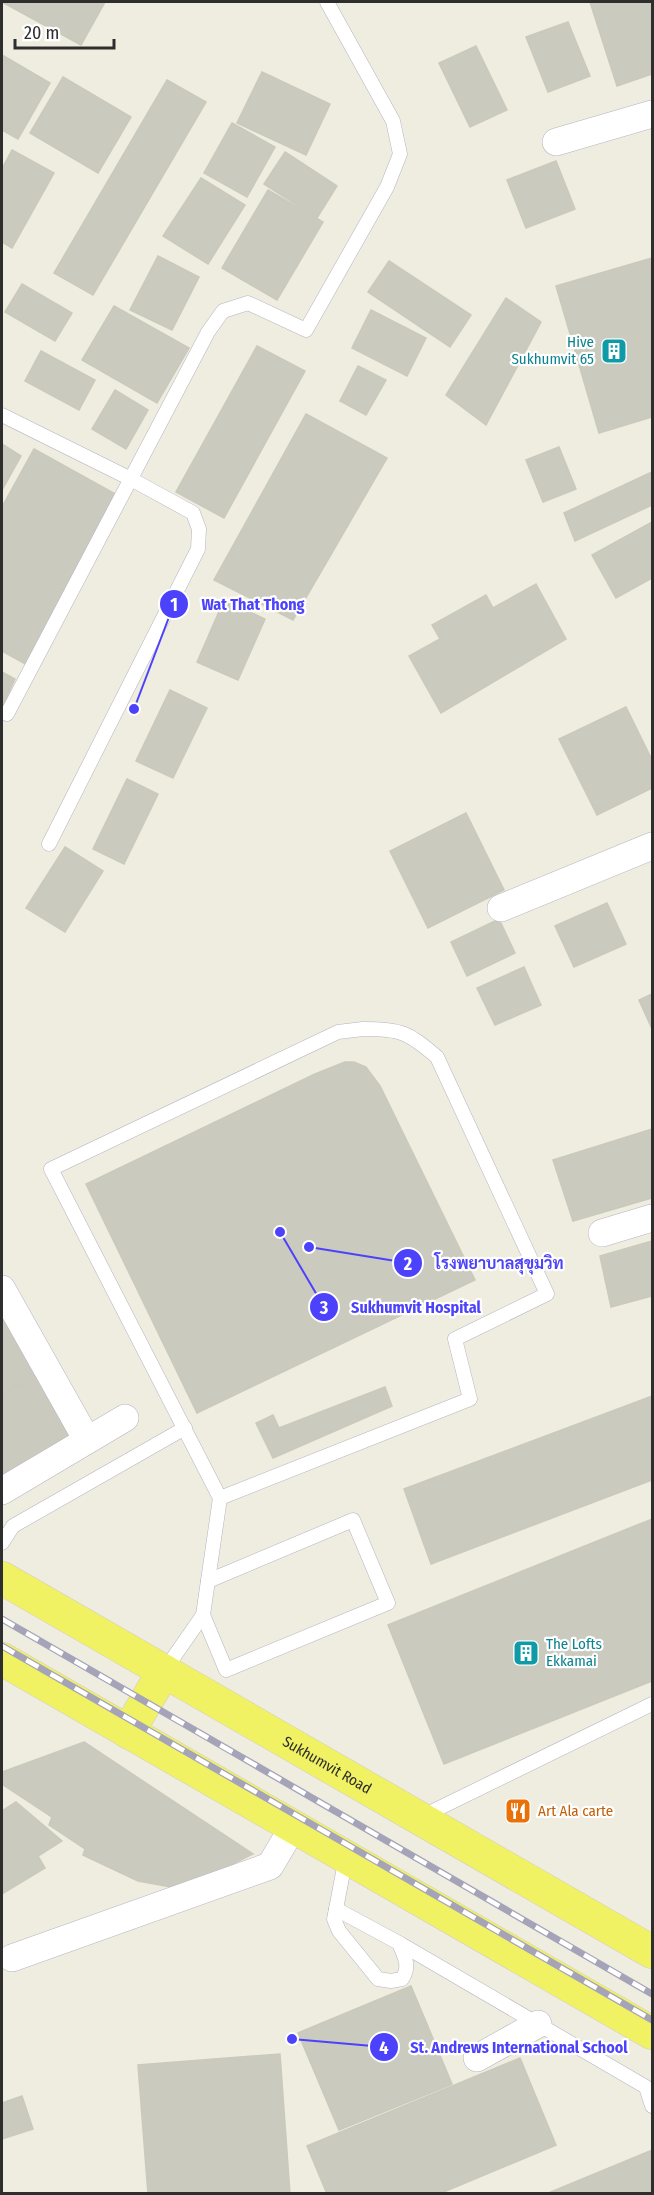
<svg xmlns="http://www.w3.org/2000/svg" width="654" height="2195" viewBox="0 0 654 2195" font-family="'Fira Sans Condensed',Sarabun,sans-serif">
  <rect width="100%" height="100%" fill="#efece0"/>
  <g fill="#cbcabf" stroke="#cbc9ba" stroke-width="1.5">
    <path d="M2,2H105L81,45Z"/>
    <path d="M590,2H652V74L617,86Z"/>
    <path d="M568,22L590,76L548,92L526,37Z"/>
    <path d="M476,46L507,110L470,127L439,63Z"/>
    <path d="M2,55L50,83L18,139L2,130Z"/>
    <path d="M262,72L330,104L306,155L237,123Z"/>
    <path d="M63,77L131,117L98,173L30,133Z"/>
    <path d="M167,80L206,102L93,295L54,273Z"/>
    <path d="M232,123L275,147L247,197L204,173Z"/>
    <path d="M12,150L54,173L12,248L2,242V169Z"/>
    <path d="M285,152L337,186L317,218L264,184Z"/>
    <path d="M556,161L575,209L526,228L507,180Z"/>
    <path d="M201,178L245,205L208,264L163,236Z"/>
    <path d="M268,190L323,222L277,300L222,268Z"/>
    <path d="M158,256L199,277L172,330L130,310Z"/>
    <path d="M652,258V417L599,433L556,286Z"/>
    <path d="M389,261L471,315L450,347L368,292Z"/>
    <path d="M22,284L72,313L55,341L5,312Z"/>
    <path d="M506,298L541,322L486,425L446,395Z"/>
    <path d="M114,306L189,348L157,403L82,360Z"/>
    <path d="M371,310L426,338L407,376L352,348Z"/>
    <path d="M257,346L305,371L224,518L176,492Z"/>
    <path d="M41,351L95,380L79,410L25,381Z"/>
    <path d="M358,366L386,380L366,415L340,401Z"/>
    <path d="M115,390L148,410L126,449L92,429Z"/>
    <path d="M306,414L387,458L293,620L214,580Z"/>
    <path d="M2,444L21,456L2,490Z"/>
    <path d="M559,447L576,489L543,502L526,460Z"/>
    <path d="M34,449L119,496L29,666L2,651V507Z"/>
    <path d="M652,472V505L575,541L564,513Z"/>
    <path d="M652,522V578L616,598L592,555Z"/>
    <path d="M536,584L566,639L441,713L409,656L440,639L432,625L486,595L493,608Z"/>
    <path d="M224,600L265,619L238,680L197,662Z"/>
    <path d="M2,672L15,679L2,707Z"/>
    <path d="M170,690L207,708L173,778L136,761Z"/>
    <path d="M626,707L652,760V788L597,815L559,739Z"/>
    <path d="M127,779L158,794L124,864L93,849Z"/>
    <path d="M466,813L504,890L428,928L390,851Z"/>
    <path d="M65,847L103,871L65,932L26,908Z"/>
    <path d="M607,903L626,944L574,967L555,926Z"/>
    <path d="M499,919L515,953L467,976L451,942Z"/>
    <path d="M524,967L541,1005L495,1025L477,988Z"/>
    <path d="M652,994V1029L639,1000Z"/>
    <path d="M345,1062H354L366,1067L380,1086L475,1280L197,1413L86,1184L315,1074Z"/>
    <path d="M652,1129V1198L573,1221L553,1160Z"/>
    <path d="M652,1241V1296L611,1307L600,1256Z"/>
    <path d="M2,1306L38,1373L2,1395Z"/>
    <path d="M38,1373L76,1440L2,1484V1395Z"/>
    <path d="M385,1387L392,1406L273,1458L256,1423L273,1415L279,1428Z"/>
    <path d="M652,1396V1480L431,1564L404,1489Z"/>
    <path d="M652,1519V1681L444,1764L388,1625Z"/>
    <path d="M84,1742L253,1854L182,1889L138,1881L83,1855L85,1849L49,1825L52,1817L2,1784V1772Z"/>
    <path d="M16,1802L62,1841L38,1856L45,1868L2,1894V1811Z"/>
    <path d="M411,1986L452,2084L339,2130L298,2033Z"/>
    <path d="M280,2054L290,2194H148L138,2065Z"/>
    <path d="M520,2058L556,2145L439,2194H327L307,2146Z"/>
    <path d="M22,2096L33,2129L2,2139V2103Z"/>
    <path d="M652,2150V2194H546Z"/>
  </g>
  <g fill="none" stroke-linecap="round" stroke-linejoin="round">
    <g stroke="#b4b4c1" stroke-width="15">
      <g id="service">
        <path d="M2,415L131,479L193,513L199,529L198,549L49,844"/>
        <path d="M7,714L208,332L223,311L248,303L306,330L387,187L400,154L393,121L327,2"/>
        <path d="M363,1029C401,1029 408,1032 437,1057L547,1294L455,1339L470,1399L220,1498L51,1169L338,1032Z"/>
        <path d="M2,1543L13,1526L185,1428"/>
        <path d="M203,1615L226,1670L388,1603L353,1520L208,1581"/>
        <path d="M164,1671L203,1615L220,1498"/>
        <path d="M421,1817L652,1704"/>
        <path d="M346,1857L336,1909L399,1943L646,2087L652,2106"/>
        <path d="M336,1909L334,1919L339,1931L378,1979L391,1981L402,1979C411,1966 404,1956 399,1943"/>
      </g>
    </g>
    <g stroke="#b4b4c1" stroke-width="28">
      <g id="minor">
        <path d="M556,142L652,114"/>
        <path d="M501,908L652,846"/>
        <path d="M602,1233L652,1218"/>
        <path d="M2,1289L87,1440"/>
        <path d="M2,1491L125,1418"/>
        <path d="M12,1958L270,1866L293,1827"/>
        <path d="M477,2058L538,2024"/>
      </g>
    </g>
    <g stroke="#cdcdcd" stroke-width="34">
      <g id="primary">
        <path id="s1" d="M2,1578L652,1952"/>
        <path d="M2,1659L652,2033"/>
        <path d="M128,1732L164,1671"/>
      </g>
    </g>
    <use href="#service" stroke="#fff" stroke-width="14"/>
    <use href="#minor" stroke="#fff" stroke-width="27"/>
    <use href="#primary" stroke="#f1f263" stroke-width="33"/>
    <g stroke="#a5a3b8" stroke-width="7">
      <g id="rail">
        <path d="M2,1619L652,1994"/>
        <path d="M2,1646L652,2020"/>
      </g>
    </g>
    <use href="#rail" stroke="#fff" stroke-width="4.5" stroke-dasharray="14" stroke-linecap="butt"/>
  </g>
  <defs>
    <g id="building-square" transform="scale(1.35)"><rect x="-9" y="-9" width="18" height="18" rx="4" fill="#0f9aa8" stroke="#fff"/><path d="M-4-6H4V6H1V3H-1V6H-4ZM-2.5-4.3h1.7v1.8h-1.7ZM.8-4.3h1.7v1.8H.8ZM-2.5-1h1.7V.8h-1.7ZM.8-1h1.7V.8H.8Z" fill="#fff"/></g>
    <g id="restaurant-square" transform="scale(1.35)"><rect x="-9" y="-9" width="18" height="18" rx="4" fill="#e8710a" stroke="#fff"/><path d="M-5-6h1v4h1v-4h1v4h1v-4h1v5L-1.5 .5V6h-2V.5L-5-1ZM5-6V6H3V1.5H1.5Q1.5-4 5-6Z" fill="#fff"/></g>
  </defs>
  <g fill-rule="evenodd">
    <use href="#building-square" x="614" y="351"/>
    <use href="#building-square" x="526" y="1653"/>
    <use href="#restaurant-square" x="518" y="1811"/>
  </g>
  <g text-anchor="middle" dominant-baseline="central" stroke-width="4.5" stroke-linejoin="round" paint-order="stroke">
    <g font-size="15" fill="#0d838f" stroke="#fff" text-anchor="end">
      <text x="594" y="342">Hive<tspan x="594" dy="17">Sukhumvit 65</tspan></text>
      <text x="546" y="1644" text-anchor="start">The Lofts<tspan x="546" dy="17">Ekkamai</tspan></text>
    </g>
    <g font-size="15" fill="#2e2e2e" stroke="#fff">
      <text stroke="none"><textPath href="#s1" startOffset="375">Sukhumvit Road</textPath></text>
    </g>
    <g font-size="15" fill="#c56008" stroke="#fff" text-anchor="start">
      <text x="538" y="1811">Art Ala carte</text>
    </g>
  </g>
  <path fill="none" stroke="#4c42fb" stroke-width="2" d="M134 709L174 604M309 1247L408 1263M280 1232L324 1307M292 2039L384 2047"/>
  <g fill="#4c42fb" stroke="#fff" stroke-width="2">
    <circle cx="134" cy="709" r="6"/>
    <circle cx="309" cy="1247" r="6"/>
    <circle cx="280" cy="1232" r="6"/>
    <circle cx="292" cy="2039" r="6"/>
    <circle cx="174" cy="604" r="15"/>
    <circle cx="408" cy="1263" r="15"/>
    <circle cx="324" cy="1307" r="15"/>
    <circle cx="384" cy="2047" r="15"/>
  </g>
  <g font-size="18" text-anchor="middle" font-weight="bold" fill="#fff">
    <text x="174" y="611">1</text>
    <text x="408" y="1270">2</text>
    <text x="324" y="1314">3</text>
    <text x="384" y="2054">4</text>
  </g>
  <g font-size="16" text-anchor="middle" font-weight="bold" fill="#4c42fb" stroke="#fff" stroke-width="4.5" stroke-linejoin="round" paint-order="stroke">
    <text x="253" y="610">Wat That Thong</text>
    <text x="499" y="1269">โรงพยาบาลสุขุมวิท</text>
    <text x="416" y="1313">Sukhumvit Hospital</text>
    <text x="519" y="2053">St. Andrews International School</text>
  </g>
  <rect width="654" height="2195" fill="none" stroke="#2e2e2e" stroke-width="6"/>
  <path d="M15 39v9h99v-9" fill="none" stroke="#2e2e2e" stroke-width="3"/>
  <text x="24" y="39" font-size="18" fill="#2e2e2e" stroke="#ffffff" stroke-width="4.5" paint-order="stroke">20 m</text>
</svg>
